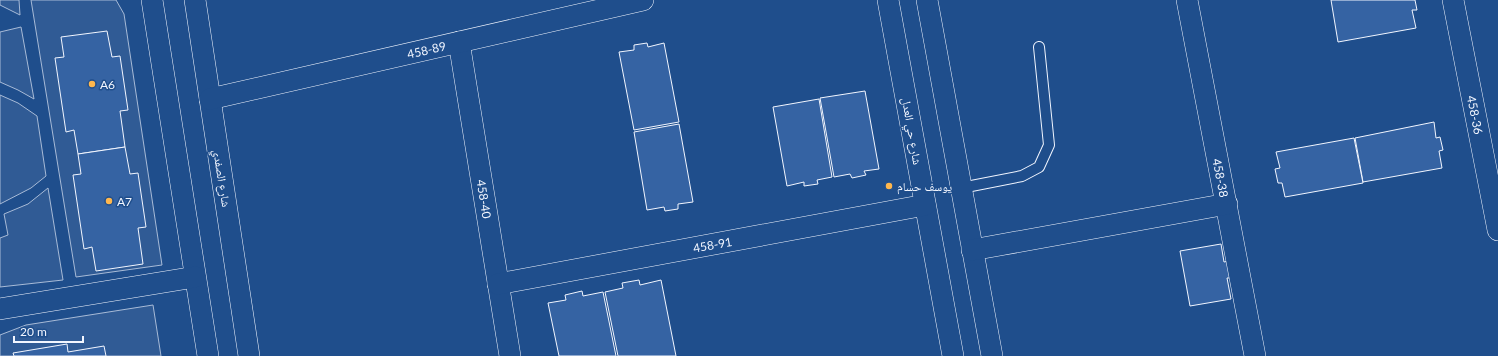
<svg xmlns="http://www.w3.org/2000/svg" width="1498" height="356" viewBox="0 0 1498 356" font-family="Lato,'Noto Naskh Arabic',sans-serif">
  <rect width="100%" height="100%" fill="#1f4e8c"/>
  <g fill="#305b95" stroke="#a8bbd7">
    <path d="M0,0H19L20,15L0,5Z"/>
    <path d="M31,0H116L124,14L162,265L76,277Z"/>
    <path d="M21,27L34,99L18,90L0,82V32Z"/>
    <path d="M0,95L18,103L37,116L46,176L31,188L0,204Z"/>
    <path d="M48,188L63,280L0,287V238L8,235L4,214L28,204Z"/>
    <path d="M153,305L161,356H0V335L26,325Z"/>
  </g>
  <g fill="#3563a3" stroke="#f2f6ff">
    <path d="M1331,0H1415L1417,10H1412L1416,28L1338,42Z"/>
    <path d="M107,31L112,57L120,56L128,110L120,111L125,147L78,154L74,130L66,132L55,58L64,57L61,37Z"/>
    <path d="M647,43L648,47L664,43L679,122L634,130L619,52L634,50V45Z"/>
    <path d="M865,91L879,169L864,171L866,175L852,178L850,174L834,177L820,98Z"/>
    <path d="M819,99L832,177L817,180L818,184L804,186V182L787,186L773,107Z"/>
    <path d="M1434,122L1436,138L1440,137L1443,150L1439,151L1442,168L1363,182L1355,138Z"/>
    <path d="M679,124L693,202L678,204V209L665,211L664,207L647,210L634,132Z"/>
    <path d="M1354,138L1363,183L1285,197L1282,183H1278L1275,169L1280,168L1276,152Z"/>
    <path d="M125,147L130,174L138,173L146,227L138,228L143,264L96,271L92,247L84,249L73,175L81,174L78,154Z"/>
    <path d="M1221,244L1224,262L1229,261L1232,278H1227L1231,299L1190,306L1180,251Z"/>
    <path d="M639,280L640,285L661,280L676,356H618L605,292L623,288L622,283Z"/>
    <path d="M582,291L583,296L603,292L616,356H559L548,303L566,300L565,295Z"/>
    <path d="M67,344L68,352L104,346L106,356H14L13,353Z"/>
  </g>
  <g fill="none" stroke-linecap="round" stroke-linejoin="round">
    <g stroke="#f2f6ff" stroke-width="12">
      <path id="service" d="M961,188L1022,176L1039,167L1049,145L1039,47"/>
    </g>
    <g stroke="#f2f6ff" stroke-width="22">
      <g id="minor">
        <path d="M152,0L208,356"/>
        <path d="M195,0L249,356"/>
        <path d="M888,0L953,356"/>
        <path d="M927,0L992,356"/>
        <path id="s1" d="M1187,0L1255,356"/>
        <path id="s2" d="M1453,0L1498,230"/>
        <path id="s3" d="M459,42L510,356"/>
        <path id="s4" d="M210,99L643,0"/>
        <path d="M972,250L1227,204"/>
        <path id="s5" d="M498,284L925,205"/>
        <path d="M0,309L195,277"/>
      </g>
    </g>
    <use href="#service" stroke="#1f4e8c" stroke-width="10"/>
    <use href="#minor" stroke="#1f4e8c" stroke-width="21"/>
  </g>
  <g fill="#ffb74d" stroke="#1f4e8c" stroke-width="1.5">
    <circle cx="92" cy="84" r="4"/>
    <circle cx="889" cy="186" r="4"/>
    <circle cx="109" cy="201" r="4"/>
  </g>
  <g text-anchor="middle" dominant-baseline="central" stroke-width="3" stroke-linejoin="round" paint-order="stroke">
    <g font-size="12" fill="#f2f6ff" stroke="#1f4e8c">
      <text stroke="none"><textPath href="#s4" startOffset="222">458-89</textPath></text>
      <text stroke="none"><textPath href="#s2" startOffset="117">458-36</textPath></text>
      <text transform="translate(912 131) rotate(80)">شارع حي العدل</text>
      <text transform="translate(222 178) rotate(81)">شارع الصفدي</text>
      <text stroke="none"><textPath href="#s1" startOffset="181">458-38</textPath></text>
      <text stroke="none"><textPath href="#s3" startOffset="159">458-40</textPath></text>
      <text stroke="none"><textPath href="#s5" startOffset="218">458-91</textPath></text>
    </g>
    <g font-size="12" fill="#f2f6ff" stroke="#1f4e8c" text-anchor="start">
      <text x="100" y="84">A6</text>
      <text x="897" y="186">يوسف حسام</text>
      <text x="117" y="201">A7</text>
    </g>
  </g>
  <path d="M14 336v6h69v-6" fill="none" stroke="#f2f6ff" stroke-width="2"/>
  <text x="20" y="336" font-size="12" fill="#f2f6ff" stroke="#1f4e8c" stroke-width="3" paint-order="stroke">20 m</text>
</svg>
